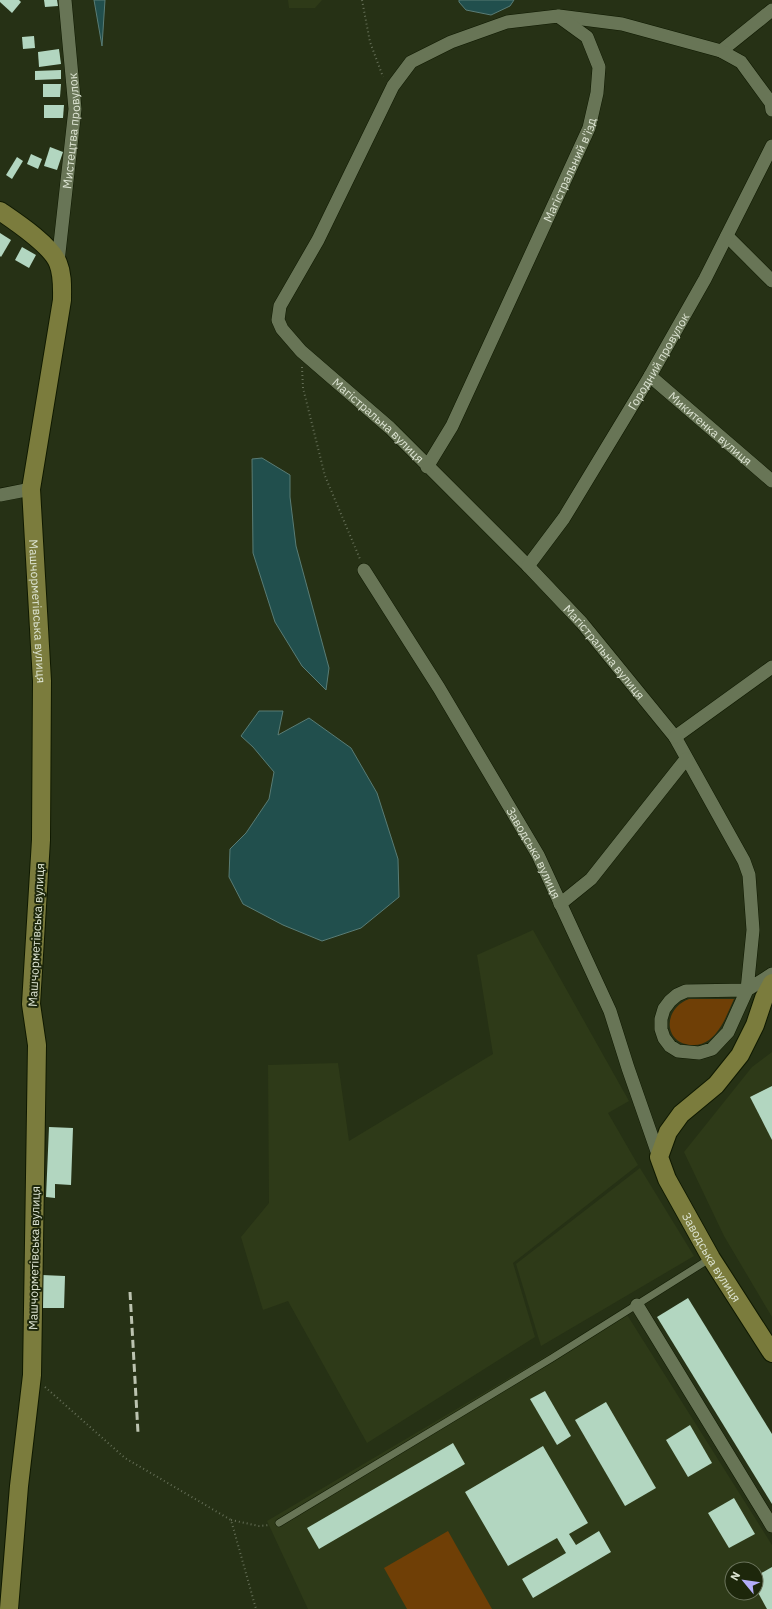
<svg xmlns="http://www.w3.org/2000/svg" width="772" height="1609" viewBox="0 0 772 1609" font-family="'IBM Plex Sans',sans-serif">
  <rect width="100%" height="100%" fill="#263115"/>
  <g fill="#2e3a18" fill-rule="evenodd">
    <path d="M288,0H322L315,8H289Z"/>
    <path d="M533,930L629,1101L608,1113L638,1165L513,1263L535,1337L367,1443L288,1301L263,1310L241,1237L269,1203L268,1065L338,1063L349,1141L493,1054L477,955Z"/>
    <path d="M772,1052V1317L724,1236L684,1152L752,1067Z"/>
    <path d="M640,1168L694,1256L541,1346L516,1264Z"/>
    <path d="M624,1310L772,1545V1609H308L267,1521ZM732,1569H756V1593H732Z"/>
  </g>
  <g fill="#6f3f06">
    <path d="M689,999H734C727,1014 722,1030 709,1040C705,1043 699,1045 694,1045C663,1045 662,1009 689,999Z"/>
    <path d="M448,1531L492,1609H407L384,1568Z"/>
  </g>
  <g fill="#214f4d" stroke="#597c75">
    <path d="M94,0H105L102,46Z"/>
    <path d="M459,0H514L510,6L491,15L466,10L459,2Z"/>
    <path d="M262,458L290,475V497L296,546L329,668L326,690L302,666L275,622L253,553L252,459Z"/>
    <path d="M259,711H283L278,735L309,718L351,748L377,793L398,859L399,897L361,928L322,941L283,925L243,904L229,877L230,849L246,833L269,799L274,772L253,747L241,736Z"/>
  </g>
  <g fill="#b2d6c0">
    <path d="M0,0H19L21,2L12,13L0,2Z"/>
    <path d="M44,0H57L58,6L45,7Z"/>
    <path d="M34,36L35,48L23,49L22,37Z"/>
    <path d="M59,49L61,64L39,67L38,52Z"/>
    <path d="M61,70V79L35,80V71Z"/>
    <path d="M43,84H61L60,97H43Z"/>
    <path d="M44,105H64L63,118H44Z"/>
    <path d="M50,147L63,152L57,170L44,166Z"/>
    <path d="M31,154L42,159L38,169L27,164Z"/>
    <path d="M17,157L23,161L12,179L6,175Z"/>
    <path d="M0,233L11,240L1,257L0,256Z"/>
    <path d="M22,247L36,255L29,268L15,260Z"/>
    <path d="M772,1086V1140L750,1097Z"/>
    <path d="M49,1127L73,1128L71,1185L55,1184V1198L46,1197Z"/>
    <path d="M42,1275L65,1276L64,1308H40Z"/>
    <path d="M688,1298L772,1434V1504L657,1317Z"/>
    <path d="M545,1391L571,1436L557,1445L530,1399Z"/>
    <path d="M606,1402L656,1488L625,1506L575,1420Z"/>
    <path d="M690,1425L712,1463L688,1477L666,1440Z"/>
    <path d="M453,1443L465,1464L319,1549L307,1528Z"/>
    <path d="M543,1446L588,1523L569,1534L576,1545L599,1531L611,1552L533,1598L522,1579L566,1553L557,1538L508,1566L465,1492Z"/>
    <path d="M734,1498L755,1534L729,1548L708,1513Z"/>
    <path d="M772,1567V1609H767L756,1589V1576Z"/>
  </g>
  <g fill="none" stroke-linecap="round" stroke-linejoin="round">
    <g stroke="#0f1901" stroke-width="8">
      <path id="lane" d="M279,1523L552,1358L711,1258"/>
    </g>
    <g stroke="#0f1901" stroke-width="14">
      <g id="street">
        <path d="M559,16L622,24L721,51L772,10"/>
        <path d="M721,51L741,62L771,103L772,110"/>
        <path d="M727,236L772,281"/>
        <path id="s1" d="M58,262L75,109L65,0"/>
        <path id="s2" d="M650,376L772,481"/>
        <path id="s3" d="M427,467L452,426L589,128L597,93L599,67L587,37L558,16L507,22L451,42L411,62L393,86L318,240L280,306L278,320L282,329L301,351L390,428L528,566L582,623L675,737L744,861L749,875L753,930L747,990L728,1032L712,1049L699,1053L678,1051L670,1046L664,1038L661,1029V1019L664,1009L670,1001L677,995L686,991L747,990L772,974"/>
        <path d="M0,495L31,489"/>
        <path id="s4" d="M528,566L564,518L650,376L705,279L772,146"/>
        <path id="s5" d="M364,570L439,688L538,855L610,1011L628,1068L659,1157"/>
        <path d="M675,737L772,667"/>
        <path d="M560,904L591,879L686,759"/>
        <path d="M637,1305L772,1526"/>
      </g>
    </g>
    <g stroke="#0f1901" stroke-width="20">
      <g id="secondary">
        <path id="s6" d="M0,211C16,222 51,245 58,263C63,275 62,288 62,300L31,489L42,681L41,840L31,1004L37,1045L32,1375L19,1486L9,1609"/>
        <path id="s7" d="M772,983L764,998L755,1025L740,1055L716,1085L681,1114L668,1132L659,1157L667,1179L711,1258L772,1353"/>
      </g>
    </g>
    <g stroke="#646e56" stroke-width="2" stroke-dasharray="1 3" stroke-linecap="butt">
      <path d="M362,0L370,42L383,77"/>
      <path d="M302,367L303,388L325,476L360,559"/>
      <path d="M45,1387L125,1458L231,1520L256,1609"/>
      <path d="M231,1520L259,1526L270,1525"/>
    </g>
    <use href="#lane" stroke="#687556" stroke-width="7"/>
    <use href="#street" stroke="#687556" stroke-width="13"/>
    <use href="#secondary" stroke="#7b7c3d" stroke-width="18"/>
    <path stroke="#bcc3b0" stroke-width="3" stroke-dasharray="8 4" stroke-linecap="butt" d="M130,1292L138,1433"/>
  </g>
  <g text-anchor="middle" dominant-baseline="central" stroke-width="4" stroke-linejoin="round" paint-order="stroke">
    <g font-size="12" fill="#dde4d3" stroke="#1d270b">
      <text stroke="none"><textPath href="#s1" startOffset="132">Мистецтва провулок</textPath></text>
      <text stroke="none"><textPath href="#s3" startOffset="330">Магістральний в'їзд</textPath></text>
      <text stroke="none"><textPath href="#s4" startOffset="243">Городний провулок</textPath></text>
      <text stroke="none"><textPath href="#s3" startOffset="1096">Магістральна вулиця</textPath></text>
      <text stroke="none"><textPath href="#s2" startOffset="80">Микитенка вулиця</textPath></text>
      <text stroke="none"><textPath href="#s6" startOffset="430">Машчорметівська вулиця</textPath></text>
      <text stroke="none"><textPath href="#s3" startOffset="1420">Магістральна вулиця</textPath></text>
      <text stroke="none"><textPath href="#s5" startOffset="330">Заводська вулиця</textPath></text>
      <text transform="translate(36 935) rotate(-87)">Машчорметівська вулиця</text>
      <text stroke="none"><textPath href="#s7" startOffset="325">Заводська вулиця</textPath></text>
      <text transform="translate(34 1258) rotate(-89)">Машчорметівська вулиця</text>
    </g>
  </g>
  <g transform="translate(744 1581) rotate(299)"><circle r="19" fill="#1d270b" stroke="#6a735b"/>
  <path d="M0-3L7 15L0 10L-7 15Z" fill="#b3adf9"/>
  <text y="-6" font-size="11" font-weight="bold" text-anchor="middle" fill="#dde4d3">N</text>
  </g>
</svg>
